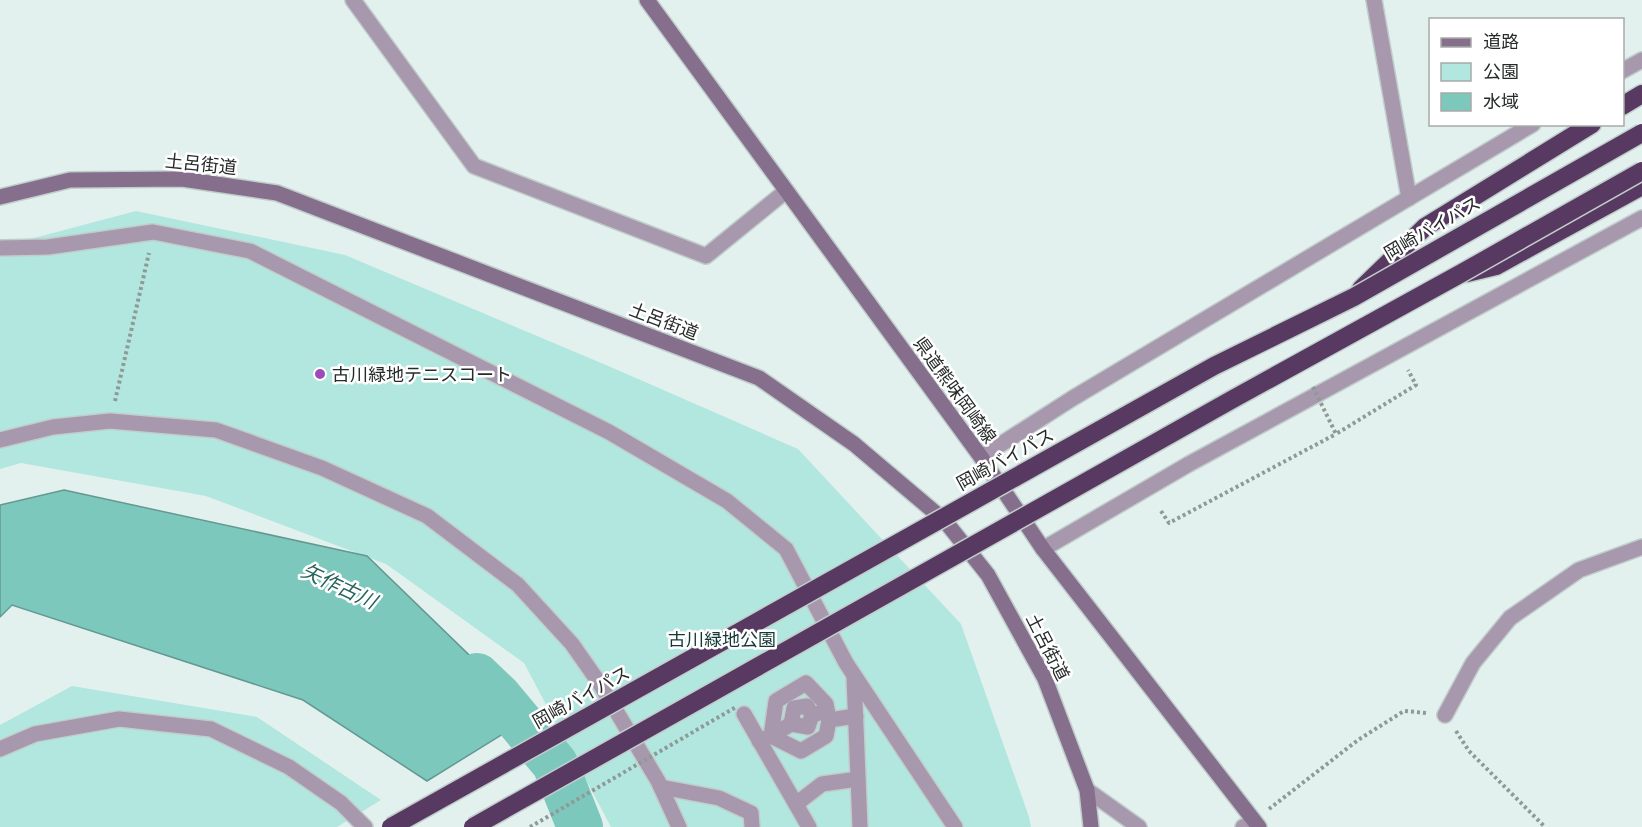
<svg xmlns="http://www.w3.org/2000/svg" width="1642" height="827" viewBox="0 0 1642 827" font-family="Inter,'Noto Sans JP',sans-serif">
  <rect width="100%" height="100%" fill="#e3f1ee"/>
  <g fill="#b1e7df">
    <path d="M136,211L345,255L613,368L798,449L961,624L1029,817L1031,827H611L524,663L386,564L206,496L21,463L0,469V247Z"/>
    <path d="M72,686L257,717L381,800L337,827H0V725Z"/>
  </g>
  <g fill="#7dc8bd" stroke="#639991" stroke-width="1.5">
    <path d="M64,490L367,556L532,716L427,781L303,700L12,605L0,617V505Z"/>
    <path d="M590,810L595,827H568Z"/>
  </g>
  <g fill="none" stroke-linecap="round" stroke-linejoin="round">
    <path stroke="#7dc8bd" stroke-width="46" d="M477,676L499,697L555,764L580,827"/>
    <g stroke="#c1cdcb" stroke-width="18">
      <g id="street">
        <path d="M353,0L474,166L706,256L786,191"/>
        <path d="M1374,0L1409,198"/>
        <path d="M1622,71L1642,60"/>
        <path d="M0,248L48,247L153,232L250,251L609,432L727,501L786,549L846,663L955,827"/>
        <path d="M0,440L53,427L110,421L216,430L322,468L427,516L518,585L572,644L600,684L658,781L679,827"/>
        <path d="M981,457L1073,398L1533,124"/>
        <path d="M1043,549L1189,464L1642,218"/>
        <path d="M854,677L860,827"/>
        <path d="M744,714L809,827"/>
        <path d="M1445,715L1473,663L1510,618L1579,570L1642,547"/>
        <path d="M791,724L808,727L812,715"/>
        <path d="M771,736L801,751L826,736L829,720"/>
        <path d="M771,736L791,724L794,708L807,706L812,715L827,711"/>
        <path d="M759,741L771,736L776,701L806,683L826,704L829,720L856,716"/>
        <path d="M0,749L35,734L119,719L211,729L289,767L341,803L365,827"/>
        <path d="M661,787L719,798L751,813L752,827"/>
        <path d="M1087,790L1139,827"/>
        <path d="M796,804L822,784L858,779"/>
        <path d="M1243,827L1254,821"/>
      </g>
    </g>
    <g stroke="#c1cdcb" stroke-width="18">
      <g id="secondary">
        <path d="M647,0L981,457L1043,549L1259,827"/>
        <path d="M0,197L70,180L182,179L277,193L759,378L854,444L945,521L988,575L1045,679L1087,790L1091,827"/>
      </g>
    </g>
    <g stroke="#c1cdcb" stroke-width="21">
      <g id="highway">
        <path d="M1622,106L1642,94"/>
        <path d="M1467,273L1496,266L1642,186"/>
        <path d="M1361,289L1425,227L1592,124"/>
      </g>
    </g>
    <g stroke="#8f9997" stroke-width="4" stroke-dasharray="3 3" stroke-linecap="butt">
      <path d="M115,401L149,253"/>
      <path d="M1161,511L1169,523L1336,434"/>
      <path d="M1456,731L1469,751L1545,827"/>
      <path d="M1269,809L1358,740L1404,711L1427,713"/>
    </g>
    <use href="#street" stroke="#a798ad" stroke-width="15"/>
    <use href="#secondary" stroke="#856f8d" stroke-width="15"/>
    <use href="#highway" stroke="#583962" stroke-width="18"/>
    <g stroke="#c1cdcb" stroke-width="21" stroke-linecap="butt">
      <g id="highway-bridge">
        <path d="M391,827L1214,366L1354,297L1642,133"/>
        <path d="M473,827L1233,399L1460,274L1642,171"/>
      </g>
    </g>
    <g stroke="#8f9997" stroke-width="4" stroke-dasharray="3 3" stroke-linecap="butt">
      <path d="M1313,387L1336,434L1416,385L1408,370"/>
      <path d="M530,827L736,707"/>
    </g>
    <use href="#highway-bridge" stroke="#583962" stroke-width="18"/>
  </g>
  <circle fill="#9e4ab8" stroke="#fff" stroke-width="2" cx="320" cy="374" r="6"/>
  <g text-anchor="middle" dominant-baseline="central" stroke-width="5" stroke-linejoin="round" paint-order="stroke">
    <g font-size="18" fill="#262b2a" stroke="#fff">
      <text transform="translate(201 164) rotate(6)">土呂街道</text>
      <text transform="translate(1432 228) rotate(-30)">岡崎バイパス</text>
      <text transform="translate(664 321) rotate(21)">土呂街道</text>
      <text transform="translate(955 390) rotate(54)">県道熊味岡崎線</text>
      <text transform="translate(1005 459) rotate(-29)">岡崎バイパス</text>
      <text transform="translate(1048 647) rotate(63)">土呂街道</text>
      <text transform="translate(581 697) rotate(-29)">岡崎バイパス</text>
    </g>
    <g font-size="18" fill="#262b2a" stroke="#fff" text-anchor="start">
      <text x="332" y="374">古川緑地テニスコート</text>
    </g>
    <g font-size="18" fill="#143934" stroke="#fff">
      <text x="722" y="639">古川緑地公園</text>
    </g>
    <g font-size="20" font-style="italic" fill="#26635c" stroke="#fff">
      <text transform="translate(339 586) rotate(25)">矢作古川</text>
    </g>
  </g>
  <rect x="1429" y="18" width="195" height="108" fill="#ffffff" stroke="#a8aaaa" stroke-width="1.5"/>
  <rect x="1441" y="38" width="30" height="9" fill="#856f8d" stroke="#a8aaaa" stroke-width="1.5"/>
  <text x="1483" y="48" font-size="18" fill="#262b2a">道路</text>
  <rect x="1441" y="63" width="30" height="18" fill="#b1e7df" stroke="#a8aaaa" stroke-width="1.5"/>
  <text x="1483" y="78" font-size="18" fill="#262b2a">公園</text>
  <rect x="1441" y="93" width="30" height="18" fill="#7dc8bd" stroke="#a8aaaa" stroke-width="1.5"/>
  <text x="1483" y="108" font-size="18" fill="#262b2a">水域</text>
</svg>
